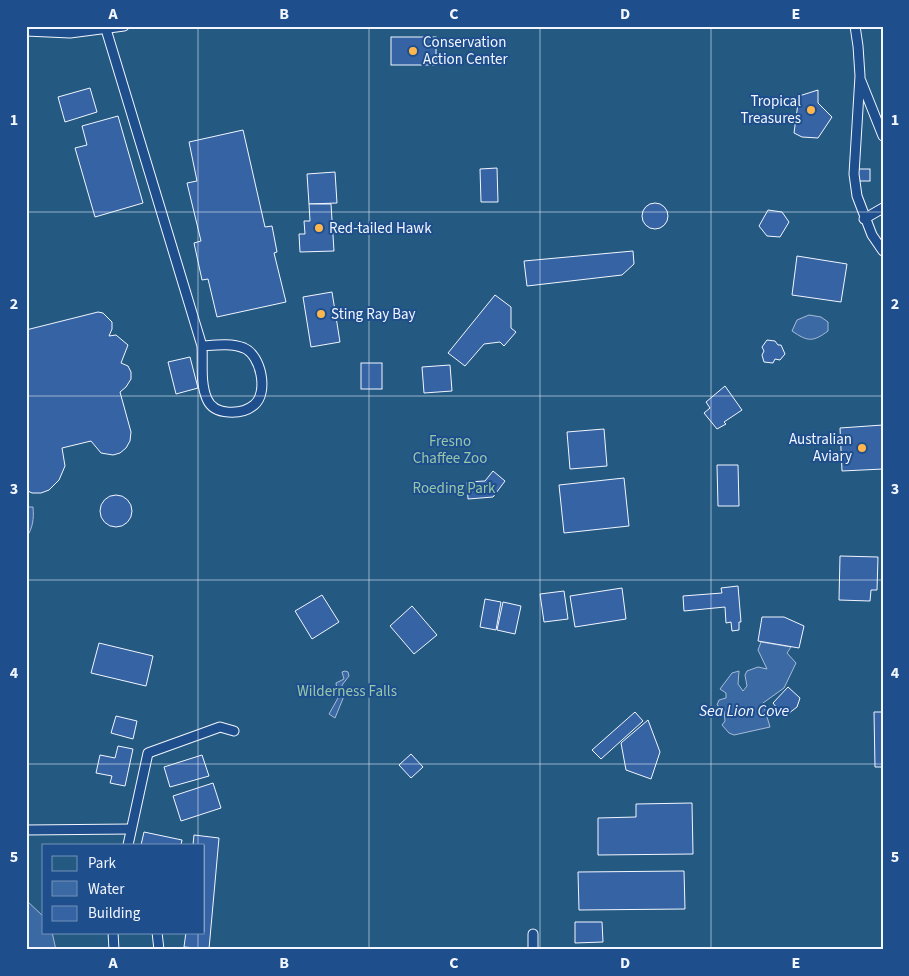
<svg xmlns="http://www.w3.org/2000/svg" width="909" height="976" viewBox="0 0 909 976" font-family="'Source Sans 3',sans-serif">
  <rect width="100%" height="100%" fill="#1f4e8c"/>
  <path fill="#245a82" stroke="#a8bbd7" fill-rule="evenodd" d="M26,26H883V950H26ZM44,845H204V932H44Z"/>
  <g fill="#3b69a3" stroke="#a8bbd7">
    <path d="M809,315L821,317L828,322V331C813,342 808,342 792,331L797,320Z"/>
    <path d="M26,507H33C34,519 33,528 26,538Z"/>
    <path d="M761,642L791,647L787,653L796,663L784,688L763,703L770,727L734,735L729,733L722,725L725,721L724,711L717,705L719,700L726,698V693L720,689L732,673L739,671L738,684L743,691L747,686L745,675L747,671L758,667L767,669L758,650Z"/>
    <path d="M345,671L348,672L349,676L342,685L344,696L335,718L329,714L338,698L336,683L344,679L342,672Z"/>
    <path d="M26,900L44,917V932H52L56,950H26Z"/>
  </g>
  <g fill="#3563a3" stroke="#f2f6ff">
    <rect x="391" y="37" width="45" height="28"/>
    <path d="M90,88L97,112L65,122L58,97Z"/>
    <path d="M818,90V103L832,117L818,138L802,137L794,133L799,96Z"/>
    <path d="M118,116L143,203L95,217L75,148L87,145L82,126Z"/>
    <path d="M243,130L265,227L272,226L277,252L274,253L286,302L217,317L208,279L202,280L194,243L201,241L187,183L197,181L189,142Z"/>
    <path d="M497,168L498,202H481L480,169Z"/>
    <rect x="858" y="169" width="12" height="12"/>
    <path d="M335,172L337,203L309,204L307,174Z"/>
    <circle cx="655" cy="216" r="13"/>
    <path d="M309,204H331L334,251L300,252L299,234H305L304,221H310Z"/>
    <path d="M768,210L782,212L789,222L780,237L767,236L759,226Z"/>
    <path d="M633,251L634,264L622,275L527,286L524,261Z"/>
    <path d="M797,256L847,264L841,302L792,295Z"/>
    <path d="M332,292L340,342L311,347L303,297Z"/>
    <path d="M495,295L511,307V328L516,332L504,346L500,342L484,344L465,366L448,353Z"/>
    <path d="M98,312L103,313L112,322V329L109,336L116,335L128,345L121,363L128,366L131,372V379L126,387L120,392L131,432L130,441L126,448L120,453L113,455L101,453L91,441L62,448L65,466L59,480L49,490L41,493H32L26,490V330Z"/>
    <path d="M767,340L775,341L778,345H781L785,354L780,360L775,359L773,363L764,362L762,355L764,351L762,347Z"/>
    <path d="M190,357L198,388L176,394L168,362Z"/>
    <rect x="361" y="363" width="21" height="26"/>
    <path d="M450,365L452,391L424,393L422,367Z"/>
    <path d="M725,386L742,410L724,422L726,424L717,429L704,413L710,408L706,402Z"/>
    <path d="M883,425V469L842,471L840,428Z"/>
    <path d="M604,429L607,466L570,469L567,432Z"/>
    <path d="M717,465H738L739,506H718Z"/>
    <path d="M493,471L505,481L493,497L468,499L467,482L485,481Z"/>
    <path d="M624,478L629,526L564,533L559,485Z"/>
    <circle cx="116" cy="511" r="16"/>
    <path d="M840,556L878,557L877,590H871L870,601L839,600Z"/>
    <path d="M738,586L741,622H739V630L732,631L731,622L726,623L725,607L684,611L683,596L722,593L721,588Z"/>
    <path d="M622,588L626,619L575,627L570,596Z"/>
    <path d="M564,591L568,619L544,622L540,594Z"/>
    <path d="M322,595L339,622L312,639L295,611Z"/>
    <path d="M485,599L501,602L496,630L480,627Z"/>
    <path d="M503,602L521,606L515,634L497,630Z"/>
    <path d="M412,606L437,635L414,654L390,626Z"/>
    <path d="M762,617H784L804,626L799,648L758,641Z"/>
    <path d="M99,643L153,656L146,686L91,673Z"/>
    <path d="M788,687L800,698L797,707L784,717L773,703Z"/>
    <path d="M635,712L643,721L601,759L592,750Z"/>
    <path d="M874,712H883V767H875Z"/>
    <path d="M116,716L137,721L133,739L111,733Z"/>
    <path d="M648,720L660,752L651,779L626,770L621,743Z"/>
    <path d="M118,746L133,749L125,786L110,783L112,776L96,773L100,755L115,758Z"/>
    <path d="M411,754L423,767L411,778L399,765Z"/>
    <path d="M202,755L209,776L170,787L164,767Z"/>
    <path d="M213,783L221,808L181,821L173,796Z"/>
    <path d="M692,803L693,854L598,855V818L636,817V804Z"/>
    <path d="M144,832L182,840L181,845H141Z"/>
    <path d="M194,835L219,838L209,949L184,947L186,932H204V845H193Z"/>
    <path d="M684,871L685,909L579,910L578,872Z"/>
    <path d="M575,922H602L603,942L575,943Z"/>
  </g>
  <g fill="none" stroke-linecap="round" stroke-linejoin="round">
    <g stroke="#f2f6ff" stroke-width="11">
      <g id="lane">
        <path d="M105,26L202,346C203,363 200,383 207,399C214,416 242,415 254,405C269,393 261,355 244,348C231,343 216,345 202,346"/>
        <path d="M855,26L858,46L860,76L854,174L857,196L872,235L883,251"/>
        <path d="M26,31L70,33L124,26"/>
        <path d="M861,81L883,136"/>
        <path d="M864,219L883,208"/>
        <path d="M26,830L131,829"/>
        <path d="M128,845L148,753L220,727L234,731"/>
        <path d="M113,932L114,950"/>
        <path d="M157,932L159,950"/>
        <path d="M533,950V934"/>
      </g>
    </g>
    <use href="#lane" stroke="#1f4e8c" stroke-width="9"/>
  </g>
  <path fill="none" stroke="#f2f6ff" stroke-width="1" stroke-opacity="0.55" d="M198,26V845M369,26V950M540,26V950M711,26V950M26,212H883M26,396H883M26,580H883M26,764H883M198,932V950"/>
  <g fill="#ffb74d" stroke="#1f4e8c" stroke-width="2">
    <circle cx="413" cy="51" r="5"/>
    <circle cx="811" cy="110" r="5"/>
    <circle cx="319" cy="228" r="5"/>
    <circle cx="321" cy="314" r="5"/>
    <circle cx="862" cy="448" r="5"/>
  </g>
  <g text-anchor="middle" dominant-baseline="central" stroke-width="4" stroke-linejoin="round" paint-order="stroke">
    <g font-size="15" fill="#f2f6ff" stroke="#1f4e8c" text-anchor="start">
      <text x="423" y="42">Conservation<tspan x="423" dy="17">Action Center</tspan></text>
      <text x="801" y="101" text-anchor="end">Tropical<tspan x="801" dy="17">Treasures</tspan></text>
      <text x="329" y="228">Red-tailed Hawk</text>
      <text x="331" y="314">Sting Ray Bay</text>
      <text x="852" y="439" text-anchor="end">Australian<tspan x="852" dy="17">Aviary</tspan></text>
    </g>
    <g font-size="15" fill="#97c8a6" stroke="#1f4e8c">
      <text x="450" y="441">Fresno<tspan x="450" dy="17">Chaffee Zoo</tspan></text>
      <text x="454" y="488">Roeding Park</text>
      <text x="347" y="691">Wilderness Falls</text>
    </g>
    <g font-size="16" font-style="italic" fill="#f2f6ff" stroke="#1f4e8c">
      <text x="744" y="711">Sea Lion Cove</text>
    </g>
  </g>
  <rect width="909" height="976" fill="none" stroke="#1f4e8c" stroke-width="55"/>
  <rect x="42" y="844" width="162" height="90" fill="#1f4e8c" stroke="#7391ba"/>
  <rect x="52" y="856" width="25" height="15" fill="#245a82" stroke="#7391ba"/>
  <text x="88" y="868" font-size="15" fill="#f2f6ff">Park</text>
  <rect x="52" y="881" width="25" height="15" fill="#3b69a3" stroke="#7391ba"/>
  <text x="88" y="894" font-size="15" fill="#f2f6ff">Water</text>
  <rect x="52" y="906" width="25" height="15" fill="#3563a3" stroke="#7391ba"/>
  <text x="88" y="918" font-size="15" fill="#f2f6ff">Building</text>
  <rect x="28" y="28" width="854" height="920" fill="none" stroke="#f2f6ff" stroke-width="2"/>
  <g font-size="16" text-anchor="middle" font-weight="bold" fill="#f2f6ff">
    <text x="113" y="19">A</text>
    <text x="284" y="19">B</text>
    <text x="454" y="19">C</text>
    <text x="625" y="19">D</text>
    <text x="796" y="19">E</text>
    <text x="14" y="125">1</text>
    <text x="895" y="125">1</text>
    <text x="14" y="309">2</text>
    <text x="895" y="309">2</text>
    <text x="14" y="494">3</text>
    <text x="895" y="494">3</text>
    <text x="14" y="678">4</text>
    <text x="895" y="678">4</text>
    <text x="14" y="862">5</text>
    <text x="895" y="862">5</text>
    <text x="113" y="968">A</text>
    <text x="284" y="968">B</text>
    <text x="454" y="968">C</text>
    <text x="625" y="968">D</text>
    <text x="796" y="968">E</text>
  </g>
</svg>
